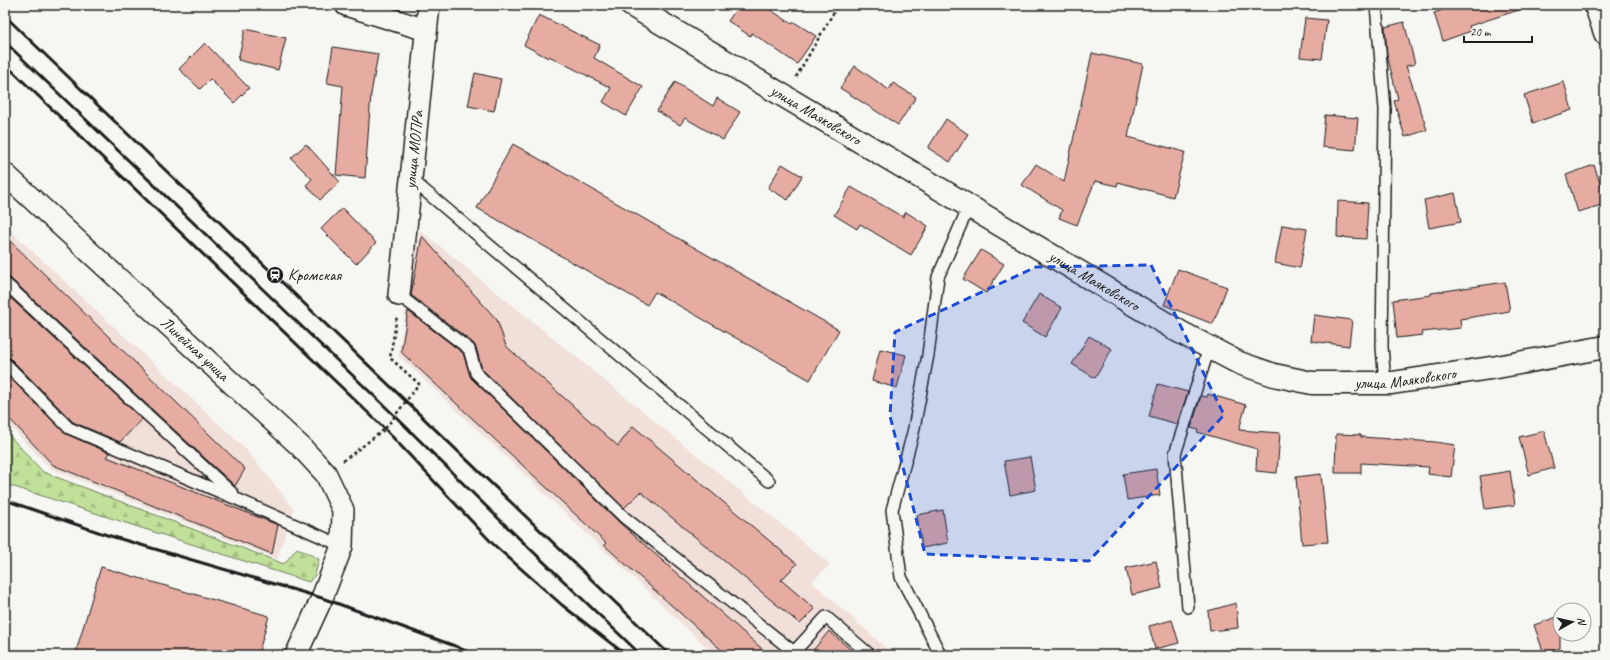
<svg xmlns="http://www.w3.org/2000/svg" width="1610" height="660" viewBox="0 0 1610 660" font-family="Caveat,sans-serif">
  <defs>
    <pattern id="forest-firs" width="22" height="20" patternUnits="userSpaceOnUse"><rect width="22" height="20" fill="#c1e19a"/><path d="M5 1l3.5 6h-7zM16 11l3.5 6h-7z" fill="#a5c084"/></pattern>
  </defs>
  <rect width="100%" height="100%" fill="#f6f6f2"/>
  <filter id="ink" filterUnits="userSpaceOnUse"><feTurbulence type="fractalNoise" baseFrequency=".025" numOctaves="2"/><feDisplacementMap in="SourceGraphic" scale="8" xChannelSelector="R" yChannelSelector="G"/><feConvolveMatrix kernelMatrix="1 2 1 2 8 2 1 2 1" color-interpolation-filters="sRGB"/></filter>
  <g filter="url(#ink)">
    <g fill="#f1e0da">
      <path d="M5,226L245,448L294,509L277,559L50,468L5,421Z"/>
      <path d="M420,230L830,564L812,582L894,655H715L398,355Z"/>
    </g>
    <path fill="url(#forest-firs)" stroke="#6e7e5b" d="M5,431L43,472L284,564L297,548L319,559L315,575L309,582L5,484Z"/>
    <g fill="#e6aca2" stroke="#1c1c1c">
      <path d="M739,5H763L792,24L794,22L816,36L797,64L752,33L750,36L728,21Z"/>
      <path d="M1456,5H1521L1522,9L1469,26L1471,31L1443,41L1434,13Z"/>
      <path d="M539,15L600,45L594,58L643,87L626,116L603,102L611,88L549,56L548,58L524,45Z"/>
      <path d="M1305,18L1327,20L1322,59L1300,57Z"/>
      <path d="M1404,22L1415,64L1406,66L1427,130L1405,137L1394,101L1398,99L1387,55L1385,27Z"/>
      <path d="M245,29L286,38L278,70L238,60Z"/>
      <path d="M205,43L249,88L234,103L210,79L200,89L179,69Z"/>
      <path d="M333,47L378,54L371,94L365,178L336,175L343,86L327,83Z"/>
      <path d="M1092,53L1143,64L1128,137L1185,152L1173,197L1118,182L1117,186L1095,181L1077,225L1059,218L1062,210L1022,185L1036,164L1064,182Z"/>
      <path d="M855,66L889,90L893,83L916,97L898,125L840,88Z"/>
      <path d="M475,73L501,79L494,111L468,106Z"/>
      <path d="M675,82L713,106L717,98L740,112L723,140L685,118L680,125L657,111Z"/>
      <path d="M1564,82L1572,110L1533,123L1524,95Z"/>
      <path d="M1325,115L1358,118L1355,150L1322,147Z"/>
      <path d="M946,119L968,134L950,162L928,148Z"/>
      <path d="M306,144L340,182L320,200L306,185L312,179L291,158Z"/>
      <path d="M513,144L839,330L810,380L655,292L647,305L477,208Z"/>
      <path d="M782,164L802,176L788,200L768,188Z"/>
      <path d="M1594,165L1605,198V204L1578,212L1566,175Z"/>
      <path d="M851,187L903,217L906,212L928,226L911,255L860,224L857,229L834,215Z"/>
      <path d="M1455,193L1461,222L1429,228L1424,200Z"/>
      <path d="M1338,201L1368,203L1366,239L1337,237Z"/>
      <path d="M342,208L376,243L356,264L321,229Z"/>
      <path d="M1282,225L1307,229L1300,268L1275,263Z"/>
      <path d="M5,236L245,469L235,486L10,278L5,276Z"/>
      <path d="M422,236L497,320L506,346L618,446L633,426L797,564L781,580L815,609L800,624L641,492L624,508L482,369L476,347L473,343L411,295Z"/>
      <path d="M981,250L1004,264L986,293L963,279Z"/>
      <path d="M1178,269L1227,287L1213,324L1164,305Z"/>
      <path d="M1505,282L1510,311L1460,319L1461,328L1422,332L1423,335L1397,338L1393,300L1431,295V293Z"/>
      <path d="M5,293L142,419L120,442L73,422L10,358L5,356Z"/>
      <path d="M1039,294L1062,308L1045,337L1022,323Z"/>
      <path d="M408,311L463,353L471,378L620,523L769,655H727L604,545L606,543L401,352Z"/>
      <path d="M1314,315L1352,320L1349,346L1311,341Z"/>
      <path d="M1089,336L1112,349L1095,378L1072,364Z"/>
      <path d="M880,349L906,355L897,388L872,381Z"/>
      <path d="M5,373L66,434L110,453L107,457L278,525L272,554L53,465L5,414Z"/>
      <path d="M1158,384L1188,392L1177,424L1149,416Z"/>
      <path d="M1208,394L1246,405L1239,430L1280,433L1277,473L1256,471L1257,449L1197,432L1198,430L1191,428L1201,396L1207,397Z"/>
      <path d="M1544,431L1554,468L1529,475L1519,437Z"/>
      <path d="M1336,434L1361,435V437L1435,442L1455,445L1451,477L1428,474L1429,467L1361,463V473H1335Z"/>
      <path d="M1030,457L1036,490L1010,495L1004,461Z"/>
      <path d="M1156,469L1160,495L1127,500L1123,474Z"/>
      <path d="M1510,471L1515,505L1485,509L1480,476Z"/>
      <path d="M1321,474L1328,542L1302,544L1296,477Z"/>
      <path d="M943,510L948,543L922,548L917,515Z"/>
      <path d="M1156,561L1162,588L1132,595L1126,568Z"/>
      <path d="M101,567L269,616L258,655H75Z"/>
      <path d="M1236,603L1238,628L1210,631L1208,611Z"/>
      <path d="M1560,616V648L1544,654L1534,625Z"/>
      <path d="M1172,620L1179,643L1155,649L1149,626Z"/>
      <path d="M829,631L857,655H809Z"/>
    </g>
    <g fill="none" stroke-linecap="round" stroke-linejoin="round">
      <g stroke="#1c1c1c" stroke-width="14">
        <g id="lane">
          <path d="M1376,5L1385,109L1382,347L1385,383"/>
          <path d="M412,180L769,481"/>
          <path d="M5,283L233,494"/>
          <path d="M399,295L469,349L476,373L625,518L794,652L795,655"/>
          <path d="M5,363L69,428L239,500L342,546"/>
          <path d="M1188,607L1175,454L1209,348"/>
          <path d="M794,652L826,617L870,655"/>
          <path d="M939,652L901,577L892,510L913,433L928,355L938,277L969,206"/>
        </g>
      </g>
      <g stroke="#1c1c1c" stroke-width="24">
        <g id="street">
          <path d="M346,5L426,30"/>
          <path d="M1595,5L1605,34"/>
          <path id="s1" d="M5,174L301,447L326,474L343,510L342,546L322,598L296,655"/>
          <path id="s2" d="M399,295L429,5"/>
        </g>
      </g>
      <g stroke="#1c1c1c" stroke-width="25">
        <g id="secondary">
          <path id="s3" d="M631,5L1180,332L1239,363L1274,375L1312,383H1392L1497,367L1605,347"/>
        </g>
      </g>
      <g stroke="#1c1c1c" stroke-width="2.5" stroke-dasharray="3 3" stroke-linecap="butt">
        <path d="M796,77L838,5"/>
        <path d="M343,461L385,429L419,384L390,358L397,316"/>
      </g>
      <use href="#lane" stroke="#f6f6f2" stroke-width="11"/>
      <use href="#street" stroke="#f6f6f2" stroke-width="21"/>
      <use href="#secondary" stroke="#f6f6f2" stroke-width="22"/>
      <g stroke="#1c1c1c" stroke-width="3">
        <path d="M5,16L670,655"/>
        <path d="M5,42L395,416L499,519L641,655"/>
        <path d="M5,64L385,429L493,544L562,605L626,655"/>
        <path d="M5,500L107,535L322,598L455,646L475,655"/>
      </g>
    </g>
  </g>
  <path fill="#1d4ed8" fill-opacity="0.2" stroke="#1d4ed8" stroke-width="3" stroke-dasharray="8 5" stroke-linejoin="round" d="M1151,265L1224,415L1089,561L925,554L890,416L895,332L1036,267Z"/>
  <defs>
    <g id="station-disc" transform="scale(0.9)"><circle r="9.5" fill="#1c1c1c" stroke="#f6f6f2"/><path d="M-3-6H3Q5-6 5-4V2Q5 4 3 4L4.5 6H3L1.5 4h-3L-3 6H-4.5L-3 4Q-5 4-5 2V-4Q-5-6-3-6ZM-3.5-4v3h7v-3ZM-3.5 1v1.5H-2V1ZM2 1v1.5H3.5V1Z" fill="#fff"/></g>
  </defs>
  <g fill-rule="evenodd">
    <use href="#station-disc" x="275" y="275"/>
  </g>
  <g text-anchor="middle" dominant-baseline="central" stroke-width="3" stroke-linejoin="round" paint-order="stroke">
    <g font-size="16" fill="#1c1c1c" stroke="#f6f6f2">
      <text stroke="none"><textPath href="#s3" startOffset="215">улица Маяковского</textPath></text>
      <text stroke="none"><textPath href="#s2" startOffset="146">улица МОПРа</textPath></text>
      <text stroke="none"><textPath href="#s3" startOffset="539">улица Маяковского</textPath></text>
      <text stroke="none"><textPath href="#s1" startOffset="258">Линейная улица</textPath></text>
      <text stroke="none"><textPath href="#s3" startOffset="875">улица Маяковского</textPath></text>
    </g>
    <g font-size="16" fill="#1c1c1c" stroke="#f6f6f2" text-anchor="start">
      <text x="288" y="275">Кромская</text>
    </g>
  </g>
  <rect width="1610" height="660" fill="none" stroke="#f6f6f2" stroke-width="20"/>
  <rect x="10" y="10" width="1590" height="640" fill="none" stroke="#1c1c1c" stroke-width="1.5" filter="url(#ink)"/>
  <g transform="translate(1572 622) rotate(82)"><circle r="19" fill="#f6f6f2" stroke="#9f9f9c"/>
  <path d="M0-3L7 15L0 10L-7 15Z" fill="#1c1c1c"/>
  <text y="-6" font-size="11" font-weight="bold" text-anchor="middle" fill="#1c1c1c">N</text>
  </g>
  <path d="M1464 36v6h68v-6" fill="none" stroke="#1c1c1c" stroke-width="2"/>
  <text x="1470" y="36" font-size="12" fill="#1c1c1c" stroke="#f6f6f2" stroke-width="3" paint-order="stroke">20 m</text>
</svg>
